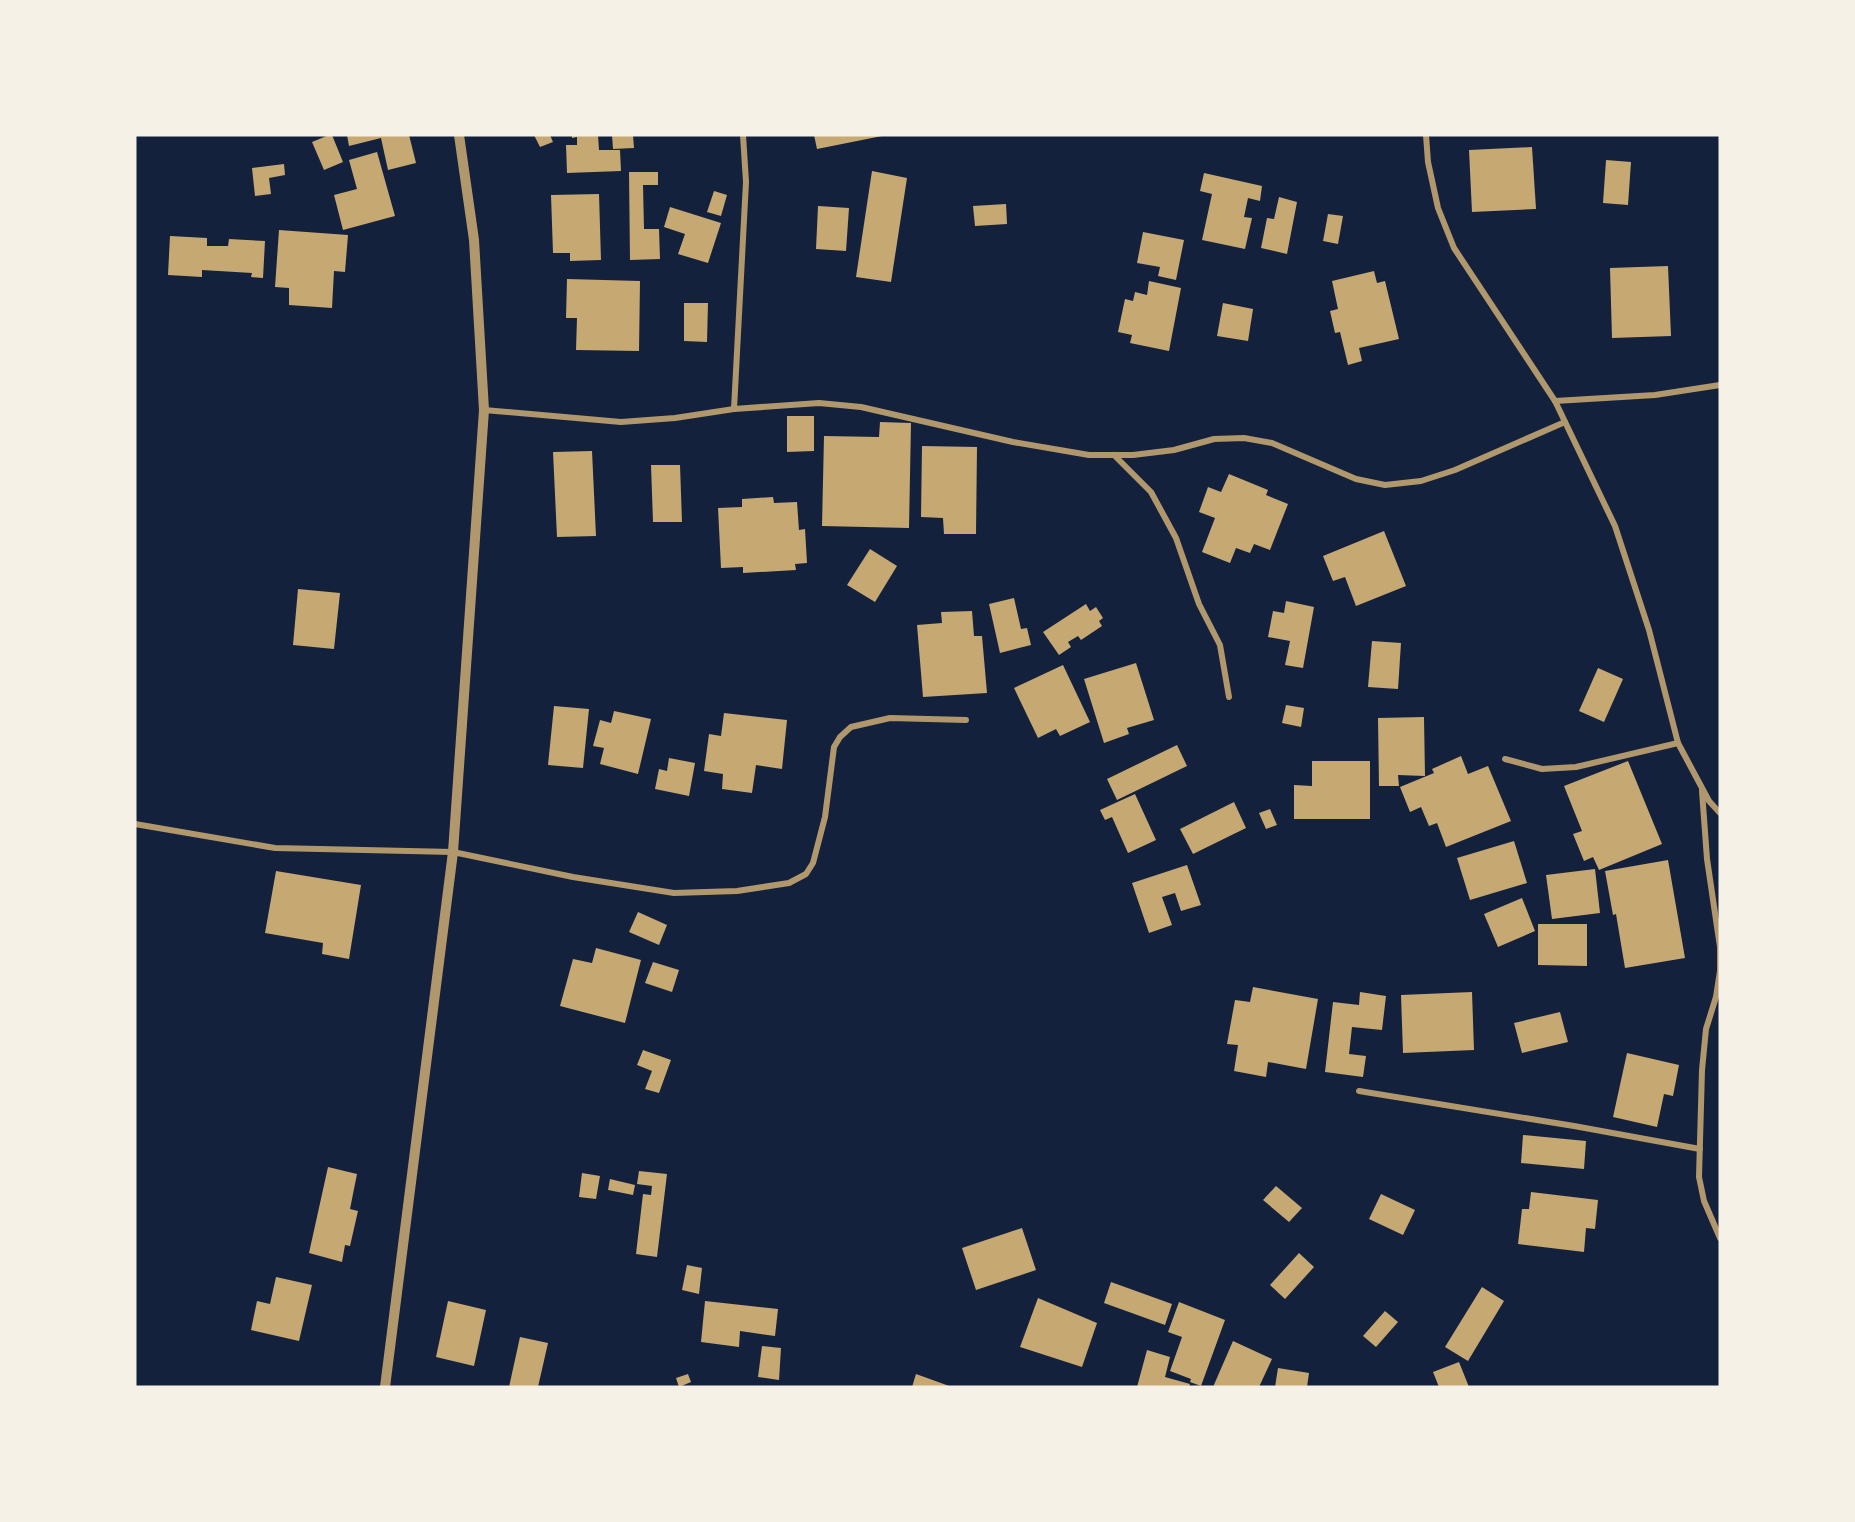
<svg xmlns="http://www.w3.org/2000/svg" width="1855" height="1522" viewBox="0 0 1855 1522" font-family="Signika,sans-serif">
  <rect width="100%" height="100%" fill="#14213d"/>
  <g fill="#c6a872">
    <path d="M329,135H332L343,162L324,170L312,142Z"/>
    <path d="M347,135H409L416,163L388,170L381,138L349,146Z"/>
    <path d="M534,135H550L553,142L540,147Z"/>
    <path d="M572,135H598L599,150H620L621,171L567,173L566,145H577V137L572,138Z"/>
    <path d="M612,135H633L634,148L613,149Z"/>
    <path d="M814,135H882V136L817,149Z"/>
    <path d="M1532,147L1536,209L1472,212L1469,150Z"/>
    <path d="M377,152L395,216L343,230L334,195L357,189L349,160Z"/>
    <path d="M1606,160L1631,162L1628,205L1603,203Z"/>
    <path d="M284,164L285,175L269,178L271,194L255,196L252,168Z"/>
    <path d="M872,171L907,178L891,282L856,277Z"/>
    <path d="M629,172H658V185H643L644,229H659L660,259L630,260Z"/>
    <path d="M1204,173L1262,186L1260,201L1248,198L1244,217L1252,218L1245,249L1202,240L1212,194L1200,191Z"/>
    <path d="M714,191L727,195L721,216L707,212Z"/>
    <path d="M599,194L601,260L570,261V253H553L551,195Z"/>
    <path d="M1279,197L1297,202L1287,254L1261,248L1267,218L1274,219Z"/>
    <path d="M1006,204L1007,224L975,226L973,206Z"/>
    <path d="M818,206L849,208L846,251L816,249Z"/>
    <path d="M670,207L721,223L708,263L678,254L685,234L664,227Z"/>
    <path d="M1328,214L1343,216L1338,244L1323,241Z"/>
    <path d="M279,230L348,235L345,272L334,271L332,308L289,305V288L275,287Z"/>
    <path d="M1143,232L1184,240L1176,280L1158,276L1160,267L1137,263Z"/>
    <path d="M170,236L207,238V246H228L229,239L265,241L263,278L251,277L252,273L202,270V277L168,275Z"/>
    <path d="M1668,266L1671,336L1612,338L1610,268Z"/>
    <path d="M1374,271L1377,283L1385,281L1399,339L1359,348L1362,361L1348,365L1340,332L1335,333L1330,311L1338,309L1332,281Z"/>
    <path d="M567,279L640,281L639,351L576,350L577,318H566Z"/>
    <path d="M1149,281L1181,288L1169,351L1130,343L1132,335L1118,332L1125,299L1133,301L1135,292L1147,295Z"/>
    <path d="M684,303H708L707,342L684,341Z"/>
    <path d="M1223,303L1253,309L1248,341L1217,336Z"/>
    <path d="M787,416H814V451L787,452Z"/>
    <path d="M880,422L911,423L909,528L822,526L824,436L879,437Z"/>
    <path d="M922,446L977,447L976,534H944L943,518L921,517Z"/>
    <path d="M592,451L596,536L557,537L553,452Z"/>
    <path d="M651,465H680L682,522H653Z"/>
    <path d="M1229,474L1268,490L1266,495L1288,504L1270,550L1254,544L1250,553L1236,548L1230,563L1202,552L1215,518L1199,512L1208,487L1221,492Z"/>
    <path d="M773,497L774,503L797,502L799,530L805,529L807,563L795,564L796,570L743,573V567L721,568L718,508L742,507V499Z"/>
    <path d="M1384,531L1406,586L1356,606L1345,577L1333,581L1323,556Z"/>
    <path d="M870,549L897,566L875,602L847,585Z"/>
    <path d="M298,589L340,593L334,649L293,645Z"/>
    <path d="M1014,598L1021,629L1027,628L1031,645L1000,653L989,604Z"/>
    <path d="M1286,601L1314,607L1303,668L1285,665L1290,641L1268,637L1273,611L1284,613Z"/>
    <path d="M1086,604L1090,611L1096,607L1103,618L1099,621L1102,626L1081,640L1078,636L1068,642L1071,647L1059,655L1043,632Z"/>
    <path d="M972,611L974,636H982L987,693L923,697L917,625L942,623L941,612Z"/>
    <path d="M1372,641L1401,643L1398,689L1368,687Z"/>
    <path d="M1136,663L1154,720L1127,728L1129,734L1104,743L1084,679Z"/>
    <path d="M1063,665L1090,722L1060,736L1056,729L1038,738L1014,688Z"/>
    <path d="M1598,668L1623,679L1604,722L1579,711Z"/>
    <path d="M1286,705L1304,708L1301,727L1282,723Z"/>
    <path d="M554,706L589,709L583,768L548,765Z"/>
    <path d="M614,711L651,719L638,774L600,764L604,748L593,746L600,720L611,723Z"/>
    <path d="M724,713L787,720L782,769L756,765L752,793L722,789L723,774L704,771L709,734L721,736Z"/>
    <path d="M1424,717L1425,776L1398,775L1399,786H1379L1378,718Z"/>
    <path d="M1177,745L1187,766L1117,800L1107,779Z"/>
    <path d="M1461,756L1468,774L1488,766L1511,821L1446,847L1437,823L1429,826L1421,807L1410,812L1400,787L1434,773L1432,769Z"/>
    <path d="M669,758L695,763L689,796L655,789L659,769L667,771Z"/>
    <path d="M1312,761H1370V819H1294V785L1312,786Z"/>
    <path d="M1628,761L1662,844L1599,870L1593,857L1584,861L1573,834L1582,831L1564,786Z"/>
    <path d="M1135,794L1156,840L1128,853L1112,817L1105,820L1100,810Z"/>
    <path d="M1234,802L1246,828L1193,854L1180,829Z"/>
    <path d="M1270,809L1277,825L1266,829L1259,813Z"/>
    <path d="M1514,841L1527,883L1470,900L1457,858Z"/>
    <path d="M1668,860L1685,958L1625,968L1616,914L1613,915L1605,871Z"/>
    <path d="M1187,865L1201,905L1181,911L1175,893L1162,897L1172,925L1149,933L1132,883Z"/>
    <path d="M1595,869L1600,913L1552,919L1546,875Z"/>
    <path d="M276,871L361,885L349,959L322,954L323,943L265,933Z"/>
    <path d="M1522,898L1535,931L1498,947L1484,914Z"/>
    <path d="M638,912L667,925L659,945L629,932Z"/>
    <path d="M1538,924H1587V966L1538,965Z"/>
    <path d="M596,948L641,960L625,1023L560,1006L573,959L592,963Z"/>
    <path d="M653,962L679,970L672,992L645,983Z"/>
    <path d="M1253,987L1318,999L1306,1069L1268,1062L1266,1077L1234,1071L1238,1045L1227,1044L1235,1000L1250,1002Z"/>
    <path d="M1360,992L1386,996L1382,1030L1352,1027L1349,1054L1366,1056L1363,1077L1325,1072L1333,1002L1359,1005Z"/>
    <path d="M1472,992L1474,1050L1403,1053L1401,995Z"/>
    <path d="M1560,1012L1568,1042L1522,1053L1514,1023Z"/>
    <path d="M643,1050L671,1060L659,1093L645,1089L652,1071L637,1065Z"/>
    <path d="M1627,1053L1679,1065L1673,1096L1664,1094L1657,1127L1613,1117Z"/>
    <path d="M1523,1135L1586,1141L1584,1169L1521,1163Z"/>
    <path d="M328,1167L357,1174L350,1209L358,1211L350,1246L345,1245L342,1262L309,1253Z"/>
    <path d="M639,1171L667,1174L657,1257L636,1254L643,1194L651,1195L652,1186L637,1184Z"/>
    <path d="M582,1173L600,1176L596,1199L579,1197Z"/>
    <path d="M610,1179L635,1185L633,1195L608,1190Z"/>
    <path d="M1276,1186L1302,1208L1289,1222L1263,1200Z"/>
    <path d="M1531,1192L1598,1200L1595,1229L1586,1228L1584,1252L1518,1244L1522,1209H1529Z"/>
    <path d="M1381,1194L1415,1210L1403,1235L1369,1219Z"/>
    <path d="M1022,1228L1036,1270L976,1290L962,1248Z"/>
    <path d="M1299,1253L1314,1267L1285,1299L1270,1285Z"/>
    <path d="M687,1265L702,1268L699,1294L682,1290Z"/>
    <path d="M276,1277L312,1285L299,1341L251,1330L257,1301L270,1304Z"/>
    <path d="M1111,1282L1172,1304L1165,1325L1104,1303Z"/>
    <path d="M1482,1287L1504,1301L1468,1361L1445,1347Z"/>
    <path d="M1038,1298L1097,1323L1082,1367L1020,1347Z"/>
    <path d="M448,1301L486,1310L474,1366L436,1357Z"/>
    <path d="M705,1301L778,1309L775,1336L740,1331L739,1347L701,1342Z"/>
    <path d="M1179,1302L1225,1320L1201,1386L1190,1382L1191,1379L1170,1371L1182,1337L1168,1332Z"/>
    <path d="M1385,1311L1398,1322L1376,1347L1363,1336Z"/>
    <path d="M520,1337L548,1343L538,1387H509Z"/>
    <path d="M1233,1341L1272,1359L1259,1387H1213Z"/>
    <path d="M762,1346L781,1348L779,1380L758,1377Z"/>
    <path d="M1147,1350L1170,1357L1165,1377L1190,1384L1189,1387H1137Z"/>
    <path d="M1459,1362L1469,1387H1439L1433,1372Z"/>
    <path d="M1278,1368L1309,1373L1307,1387H1275Z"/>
    <path d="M688,1374L691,1382L679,1387L676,1378Z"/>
    <path d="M916,1374L952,1387H912Z"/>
  </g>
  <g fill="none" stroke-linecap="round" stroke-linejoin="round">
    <g stroke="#b1986c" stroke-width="6">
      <path d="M1426,135L1428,162L1438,208L1454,248L1555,401L1615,526L1649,630L1678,743L1709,801L1720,813"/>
      <path d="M1555,401L1655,395L1720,385"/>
      <path d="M734,409L746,182L743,135"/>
      <path d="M484,410L621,422L675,418L734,409L819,403L861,407L1013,442L1089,455H1133L1174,450L1214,439L1244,438L1272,443L1356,479L1385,485L1421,481L1455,470L1565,422"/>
      <path d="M1114,455L1151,492L1176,538L1199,604L1220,645L1229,697"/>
      <path d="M1505,759L1542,769L1576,767L1678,743"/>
      <path d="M1702,791L1707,859L1720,947V971L1716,997L1706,1029L1702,1070L1699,1177L1704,1201L1720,1238"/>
      <path d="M135,824L275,848L453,852L573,877L674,893L737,891L789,883L806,874L813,863L825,817L834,747L840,737L851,727L890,718L966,720"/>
      <path d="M1359,1091L1574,1126L1700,1149"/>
    </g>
    <path stroke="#b1986c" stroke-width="10" d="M385,1387L453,852L484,410L474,240L459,135"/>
  </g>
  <rect width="1855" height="1522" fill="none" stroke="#f6f1e7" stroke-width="273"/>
</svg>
